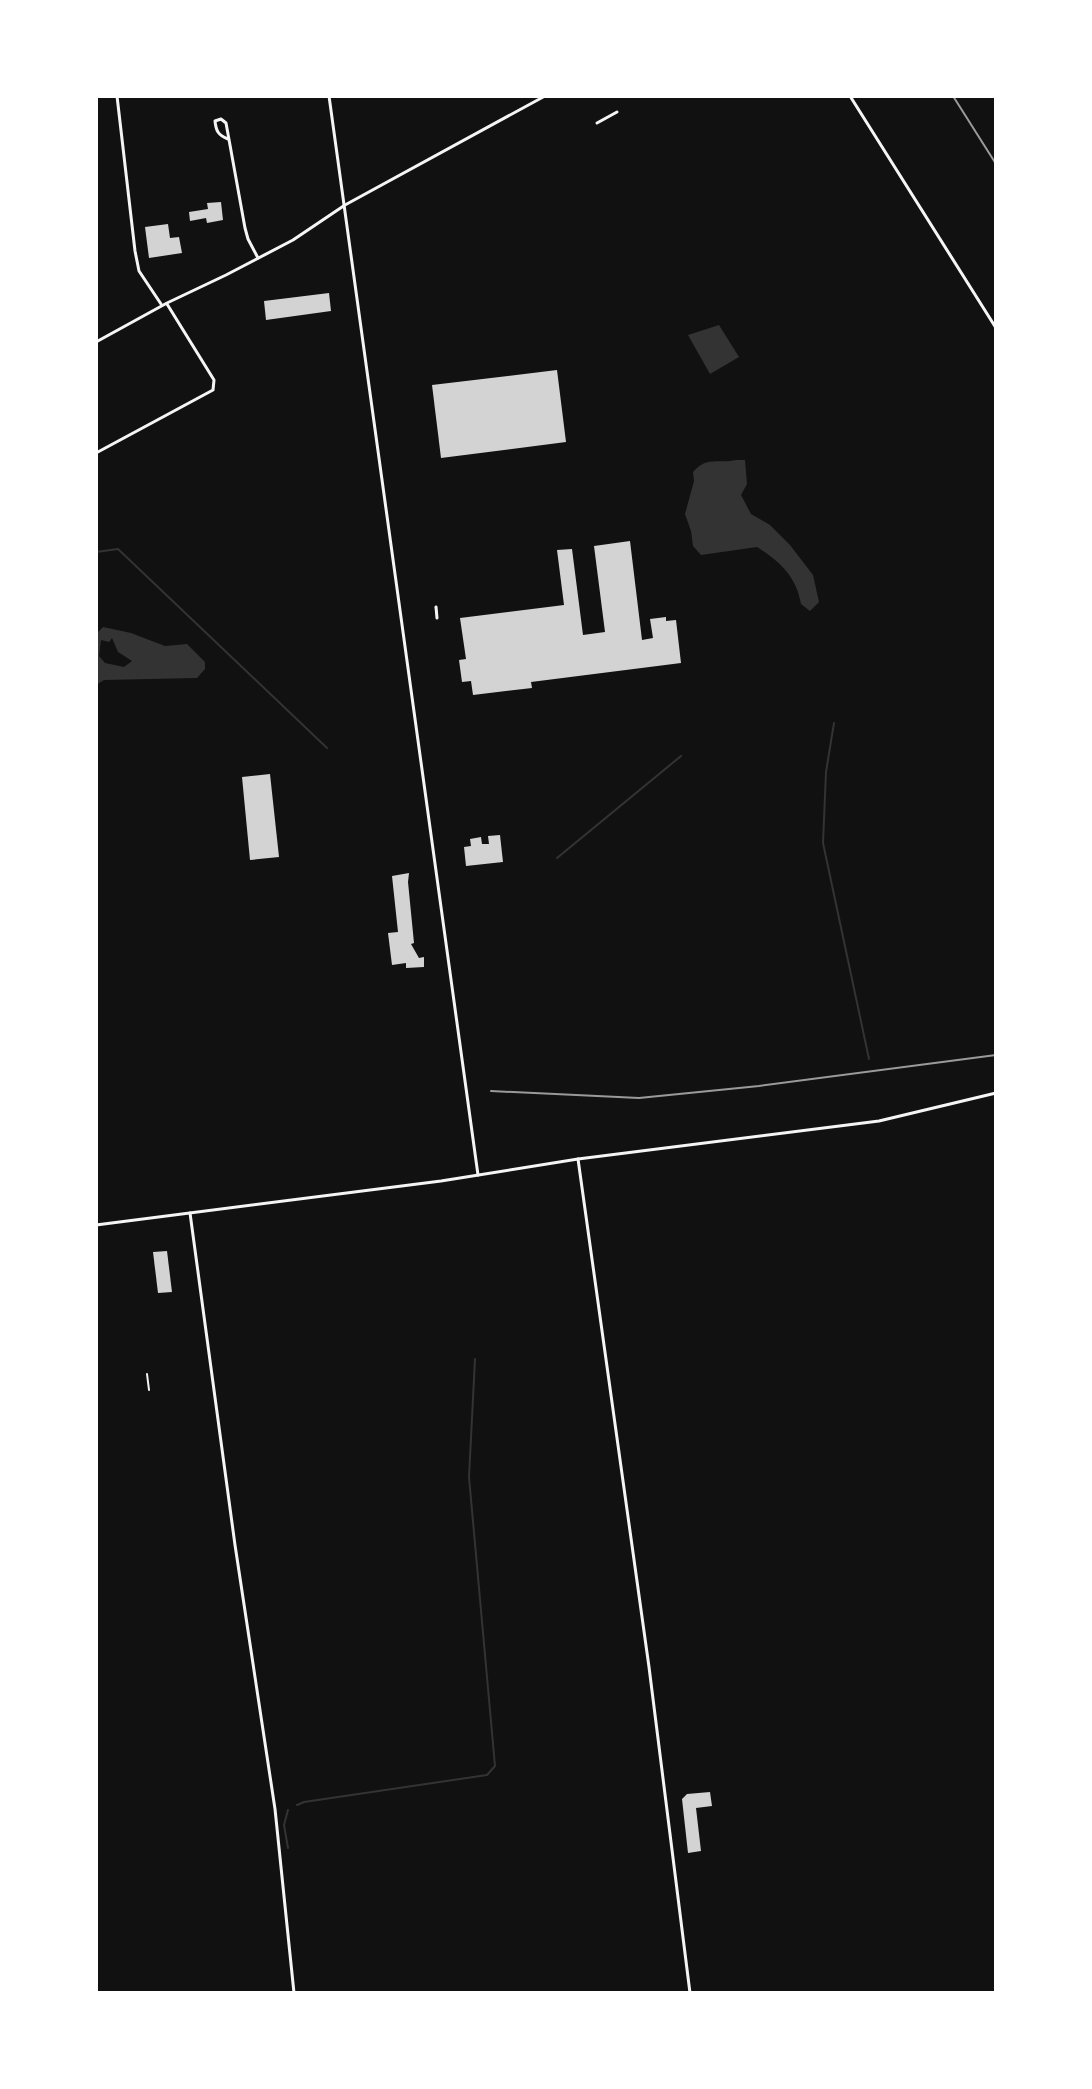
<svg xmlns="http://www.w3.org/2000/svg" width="1092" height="2089" viewBox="0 0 1092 2089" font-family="'Zilla Slab',serif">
  <rect width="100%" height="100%" fill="#111"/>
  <g fill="#333" fill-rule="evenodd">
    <path d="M719,325L739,357L710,374L688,335Z"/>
    <path d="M736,460H745L747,484L741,495L751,514L770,525L790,545L813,575L819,602L810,611L801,604C796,576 780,562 757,547L701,555L693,546L691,531L685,514L694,481L693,472C707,456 718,464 736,460Z"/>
    <path d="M103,627L131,633L165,646L187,644L205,662V669L197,678L104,680L96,685V634ZM112,638L118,652L132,661L124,667L105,663L99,656L101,640L109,642Z"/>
  </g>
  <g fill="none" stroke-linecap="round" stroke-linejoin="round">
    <g stroke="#333" stroke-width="2">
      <path d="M96,552L118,549L327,748"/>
      <path d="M834,723L826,772L823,843L869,1059"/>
      <path d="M557,858L681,756"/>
      <path d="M297,1805L304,1802L487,1775L495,1766L469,1477L475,1359"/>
      <path d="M288,1848L284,1825L288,1810"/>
    </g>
  </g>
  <g fill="#d3d3d3">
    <path d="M221,202L223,220L207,223L206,218L190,221L189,212L208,209L207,203Z"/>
    <path d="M168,224L170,238L179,237L182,253L149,258L145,227Z"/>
    <path d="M329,293L331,311L266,320L264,301Z"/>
    <path d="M557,370L566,442L441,458L432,385Z"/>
    <path d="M630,541L642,640L653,638L650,619L666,617V621L676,620L681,663L531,682L532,688L473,695L471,681L462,682L459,660L466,659L460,618L564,605L557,550L572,549L583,635L605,632L594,546Z"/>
    <path d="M270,774L279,857L250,860L242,777Z"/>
    <path d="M500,835L503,862L466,866L464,847L471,846L470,839L481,837L482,844H489L488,836Z"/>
    <path d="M409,873L408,882L414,943L411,944L419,958L424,957V967L406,968V963L392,965L388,933L398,932L392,876Z"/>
    <path d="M167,1251L172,1292L158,1293L153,1252Z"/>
    <path d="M710,1792L712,1806L696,1808L701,1851L688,1853L682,1799L687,1794Z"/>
  </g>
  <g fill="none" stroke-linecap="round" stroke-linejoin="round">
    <path stroke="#f5f5f5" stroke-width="2" d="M147,1374L149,1390"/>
    <g stroke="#f5f5f5" stroke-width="3">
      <path d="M597,123L617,112"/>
      <path d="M436,607L437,618"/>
    </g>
    <g stroke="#f5f5f5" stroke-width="3">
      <path d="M117,96L135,251L139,271L161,304"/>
      <path d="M329,96L478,1175"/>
      <path d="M850,96L996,328"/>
      <path d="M228,139C218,135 216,131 215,121L221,119L226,123L245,228L248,239L258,258"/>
      <path d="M96,342L167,303L226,275L293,240L345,205L545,96"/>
      <path d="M96,453L213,390L214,380L167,304"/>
      <path d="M578,1159L649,1667L690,1993"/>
      <path d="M190,1213L235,1545L275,1809L294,1993"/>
      <path d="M96,1225L441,1181L578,1159L879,1121L996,1093"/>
    </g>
    <g stroke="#9a9a9a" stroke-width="2">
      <path d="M953,96L996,164"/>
      <path d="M491,1091L639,1098L759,1086L996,1055"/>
    </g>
  </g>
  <rect width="1092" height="2089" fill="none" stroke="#ffffff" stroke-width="196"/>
</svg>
